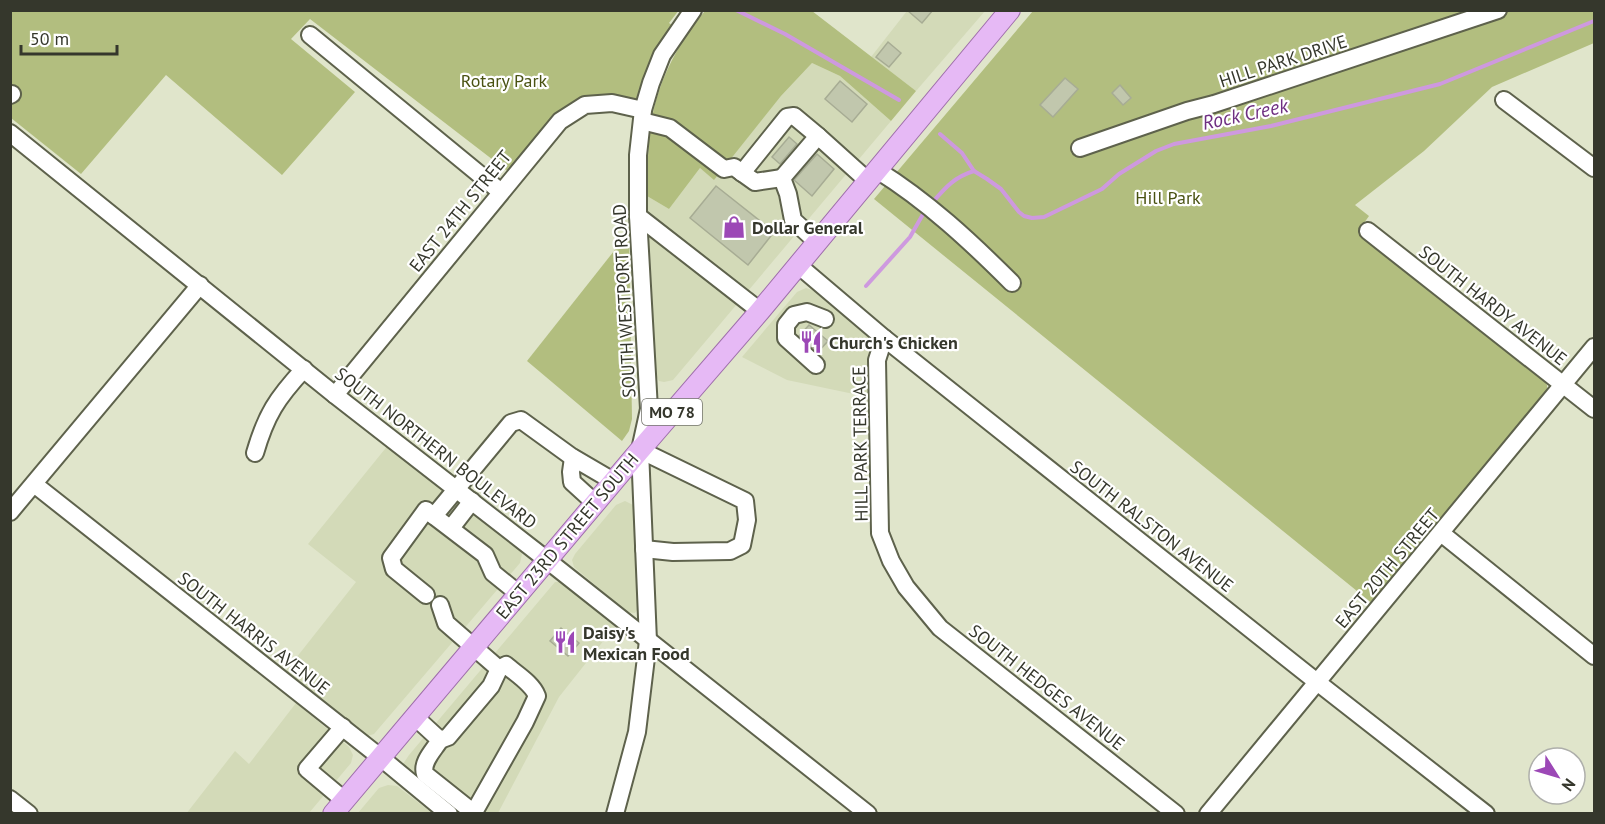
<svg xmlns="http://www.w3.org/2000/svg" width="1605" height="824" viewBox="0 0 1605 824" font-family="'PT Sans',sans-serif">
  <rect width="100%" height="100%" fill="#e0e5cb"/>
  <g fill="#d3dab8">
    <path d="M907,11H985L916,91L871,57Z"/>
    <path d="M812,63L840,76L891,121L673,380L664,382L659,381L656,376L654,371L647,196L669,209L700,168L714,179L781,96Z"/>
    <path d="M806,288L815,291L867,334L869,344L868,397L787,380L742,357L797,292Z"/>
    <path d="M389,444L520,546L522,554L520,563L374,734L367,736L360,734L285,672L356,582L308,544Z"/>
    <path d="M625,501L633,505L637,513L639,607L635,613L627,612L574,567L572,560L575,554L616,505Z"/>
    <path d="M555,582H563L616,625L559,697L498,813H457L406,771L403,764L409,755Z"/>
    <path d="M296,703L349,747L353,755L351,763L309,813L186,814L235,751L249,764Z"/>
    <path d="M388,785L397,786L432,813H358L379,788Z"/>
  </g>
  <g fill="#b2be7f">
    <path d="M679,10L669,23L679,30L643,110L585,105L514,176L310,19L291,39L355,92L282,175L166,75L81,174L11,118L10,11Z"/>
    <path d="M705,11H812L916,91L891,121L840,76L812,63L781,96L714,180L700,168L669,209L647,196C648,170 647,143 652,118C659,79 680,40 705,11Z"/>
    <path d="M1033,11H1594V43L1492,87L1424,151L1355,205L1369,216L1359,230L1545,382L1547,385V392L1373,604L874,199Z"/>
    <path d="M629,232L632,419L629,431L622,441L527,361Z"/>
  </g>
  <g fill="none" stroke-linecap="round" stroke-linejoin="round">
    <g stroke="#ce99df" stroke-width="4">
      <path d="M736,10L785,34L899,100"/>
      <path d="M940,134L962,153L974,171L987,179L1001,189L1019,212L1024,216L1032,218L1044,217L1102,189L1119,174L1156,151L1174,144L1271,126L1440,84L1594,21"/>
      <path d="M931,204C945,188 954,177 974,171"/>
      <path d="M866,286L910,237L926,209"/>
    </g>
  </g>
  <g fill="#c1c7ad" stroke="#a7ac94" stroke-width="1.5">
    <path d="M907,10H933L922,23Z"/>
    <path d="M888,42L901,53L889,67L876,57Z"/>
    <path d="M1065,78L1078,89L1053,117L1040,105Z"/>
    <path d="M840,81L867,104L852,122L825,99Z"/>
    <path d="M1120,85L1131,98L1123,105L1112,93Z"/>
    <path d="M789,137L797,144L780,164L772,157Z"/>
    <path d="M817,154L834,169L812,196L794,180Z"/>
    <path d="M716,186L774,232L748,265L690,218Z"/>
    <path d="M809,325L828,341L818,352L799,336Z"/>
    <path d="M561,628L579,643L568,656L550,641Z"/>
  </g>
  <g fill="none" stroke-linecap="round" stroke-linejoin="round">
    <g stroke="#5e624c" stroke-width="20">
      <g id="minor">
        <path d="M310,35L501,192"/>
        <path d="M10,95L12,94"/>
        <path d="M1504,100L1594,168"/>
        <path d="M642,121L670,128L724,169L734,167L755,182L782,178"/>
        <path d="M10,133L335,395L547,560L868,814"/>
        <path d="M1080,148L1187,111L1214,104L1498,10"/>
        <path d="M877,170C927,201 970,241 1012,283"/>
        <path d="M742,173L787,117L794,116L818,136"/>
        <path d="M638,216L760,311"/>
        <path d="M1368,231L1594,409"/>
        <path d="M817,242L793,220L788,194L782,178L818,136L868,181"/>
        <path d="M798,265L884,338L1317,682L1486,814"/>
        <path d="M884,338L877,360L880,533L891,561L906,587L940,628L1176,814"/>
        <path d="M816,365L786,338V325L794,315L807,312L825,319"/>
        <path d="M335,395L560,121L585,105L612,103L643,110"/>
        <path d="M640,450L745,501L747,520L742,545L730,551L673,552L644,549"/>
        <path d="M255,453C266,415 277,398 304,369"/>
        <path d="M573,458L571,472L572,482L595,503"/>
        <path d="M34,484L380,757L449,814"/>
        <path d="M10,512L200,285"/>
        <path d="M434,516L511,423L521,420L572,457L613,481"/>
        <path d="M451,528L472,501"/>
        <path d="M1441,533L1594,656"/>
        <path d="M426,595L394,569L391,558L426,510L485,555L493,573L519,594"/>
        <path d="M440,605L446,623L499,669L506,665C516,674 532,683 537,696L525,722L473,814"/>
        <path d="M415,717L440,740C434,750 421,762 425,774L474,813"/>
        <path d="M343,727L307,769L344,800"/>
        <path d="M440,740L448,737L491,686L499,669"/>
        <path d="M10,799L29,814"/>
        <path d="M615,814L637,732L648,641L640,450L649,409L638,216V155L643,110L651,83L662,55L693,10"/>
        <path d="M1208,814L1594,347"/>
      </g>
    </g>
    <g stroke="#9e6eaa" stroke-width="22">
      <path id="major" d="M333,814L640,450L760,311L1010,10"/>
    </g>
    <use href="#minor" stroke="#fff" stroke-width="16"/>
    <use href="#major" stroke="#e6b9f5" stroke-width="20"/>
  </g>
  <defs>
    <g id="shop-bare" transform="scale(1.8)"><path d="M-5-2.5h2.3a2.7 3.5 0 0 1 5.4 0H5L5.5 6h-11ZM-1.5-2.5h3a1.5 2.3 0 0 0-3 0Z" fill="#9c48b6" stroke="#fff" stroke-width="2.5" paint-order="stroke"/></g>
    <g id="restaurant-bare" transform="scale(1.8)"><path d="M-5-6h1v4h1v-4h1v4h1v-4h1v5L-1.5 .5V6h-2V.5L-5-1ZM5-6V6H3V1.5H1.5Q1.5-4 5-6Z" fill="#9c48b6" stroke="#fff" stroke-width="2.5" paint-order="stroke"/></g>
  </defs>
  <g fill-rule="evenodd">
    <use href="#shop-bare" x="734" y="227"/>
    <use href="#restaurant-bare" x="811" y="342"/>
    <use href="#restaurant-bare" x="565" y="642"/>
  </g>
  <g text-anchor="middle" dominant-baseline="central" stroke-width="4.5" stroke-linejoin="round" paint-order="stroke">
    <rect fill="#fff" stroke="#72736b" stroke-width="1.5" x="642" y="399" width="60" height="26" rx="4.5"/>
    <g font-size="16" font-weight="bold" fill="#35372c">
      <text x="672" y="412">MO 78</text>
    </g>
    <g font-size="18" fill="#35372c" stroke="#fff">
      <text transform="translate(1283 61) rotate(-18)">HILL PARK DRIVE</text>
      <text transform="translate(460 211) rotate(-51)">EAST 24TH STREET</text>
      <text transform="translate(624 301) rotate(-93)">SOUTH WESTPORT ROAD</text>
      <text transform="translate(1493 305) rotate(38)">SOUTH HARDY AVENUE</text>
      <text transform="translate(860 444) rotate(-91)">HILL PARK TERRACE</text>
      <text transform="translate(436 448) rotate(38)">SOUTH NORTHERN BOULEVARD</text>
      <text transform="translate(1152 526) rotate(38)">SOUTH RALSTON AVENUE</text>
      <text transform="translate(567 536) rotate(-50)">EAST 23RD STREET SOUTH</text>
      <text transform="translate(1387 568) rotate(-50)">EAST 20TH STREET</text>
      <text transform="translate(254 633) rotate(38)">SOUTH HARRIS AVENUE</text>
      <text transform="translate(1047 687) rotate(38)">SOUTH HEDGES AVENUE</text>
    </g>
    <g font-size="18" fill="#495212" stroke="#fff">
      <text x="504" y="80">Rotary Park</text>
      <text x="1168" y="197">Hill Park</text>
    </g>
    <g font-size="18" font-weight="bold" fill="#35372c" stroke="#fff" text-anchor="start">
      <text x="752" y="227">Dollar General</text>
      <text x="829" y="342">Church's Chicken</text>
      <text x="583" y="632">Daisy's<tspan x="583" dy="21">Mexican Food</tspan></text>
    </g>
    <g font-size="20" font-style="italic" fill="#6f2f82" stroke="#fff">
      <text transform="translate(1245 114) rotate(-12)">Rock Creek</text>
    </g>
  </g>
  <rect width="1605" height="824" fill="none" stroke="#35372c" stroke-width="24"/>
  <g transform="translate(1557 776) rotate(127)"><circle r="28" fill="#ffffff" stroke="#aeafab" stroke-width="1.5"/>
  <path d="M0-4.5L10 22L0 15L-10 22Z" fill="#9c48b6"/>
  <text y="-9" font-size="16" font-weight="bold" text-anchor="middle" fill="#35372c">N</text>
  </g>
  <path d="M21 45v9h96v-9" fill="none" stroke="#35372c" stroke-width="3"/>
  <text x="30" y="45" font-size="18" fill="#35372c" stroke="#ffffff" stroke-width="4.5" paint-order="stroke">50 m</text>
</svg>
